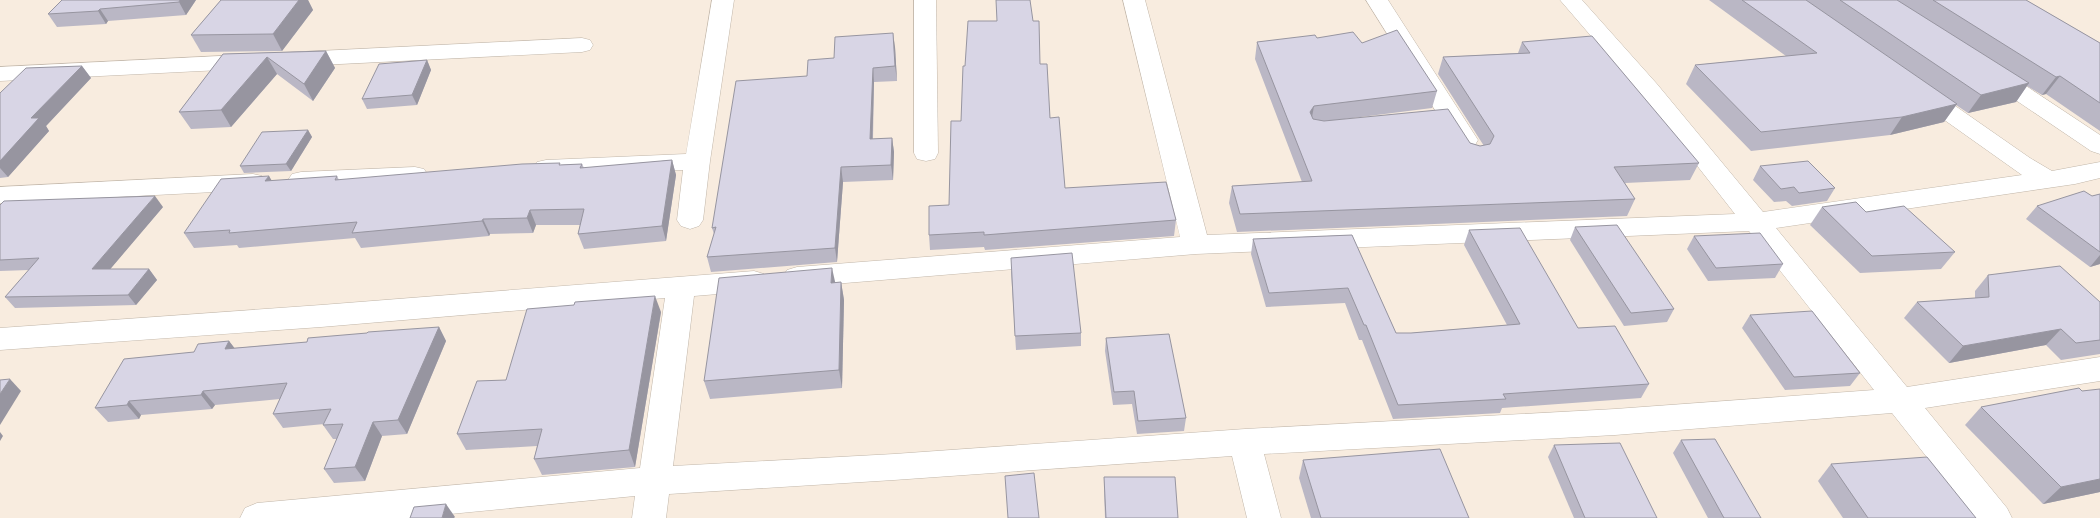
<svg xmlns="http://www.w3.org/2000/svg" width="2100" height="518" viewBox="0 0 2100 518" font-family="Quicksand,sans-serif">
  <rect width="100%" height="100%" fill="#f8ecdf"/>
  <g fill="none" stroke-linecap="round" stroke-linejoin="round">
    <g stroke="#c1b6a9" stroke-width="1">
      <g id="minor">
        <path d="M712,0H734L710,161L703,220L699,226L690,229L681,226L677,220L683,170L546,176L537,174L533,168L537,162L546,160L686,154Z"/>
        <path d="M914,0H936L938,153L935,159L926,161L917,159L914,153Z"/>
        <path d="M1123,0H1145L1207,235L1735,214L1641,94L1560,0H1582L1657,84L1763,212L2022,175L1912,97L1908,92L1912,87L1920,85L1928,87L2030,158L2052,171L2100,162V178L2075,184L1776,228L1907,387L2100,357V381L1925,408L2007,508L2012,518H1975L1892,413L1615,435L1264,454L1281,518H1247L1232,456L894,480L669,494L666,518H632L635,496L409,518H240L245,508L257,503L640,468L665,298L321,327L0,350V328L321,305L754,271L764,274L768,281L764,288L754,291L694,296L673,466L894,454L1245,429L1615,409L1874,390L1749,231L1196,254L797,287L787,284L783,277L787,270L797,267L1180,237Z"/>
        <path d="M1366,0H1388L1478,140L1475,145L1466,148L1457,145Z"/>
        <path d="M582,38L590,40L593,45L590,50L582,52L0,81V67Z"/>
        <path d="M1991,66L1999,68L2100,135V154L2091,151L1983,78L1980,73L1983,68Z"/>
        <path d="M415,167L424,169L428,175L424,181L415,183L301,188L292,186L288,180L292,174L301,172Z"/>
        <path d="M253,174L262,176L266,182L262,188L253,190L0,203V187Z"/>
      </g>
    </g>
    <use href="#minor" fill="#fff" fill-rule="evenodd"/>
  </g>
  <g fill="#bab7c5">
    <path d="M62,0H196L186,15L108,21L106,24L57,27L48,14Z"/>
    <path d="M221,0H308L313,10L282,51L201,52L191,35Z"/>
    <path d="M1709,0H2026L2100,43V131L2046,94L2042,95L2027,86L2016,102L1968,113L1956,105L1944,122L1890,135L1751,151L1686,84L1695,65L1786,56Z"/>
    <path d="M1033,21L1040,64L1050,118L1065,188L1176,220L1174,236L985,250L984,247L930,250L929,235L949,205L961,121L965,66Z"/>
    <path d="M1317,38L1362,43L1437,91L1432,108L1329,121L1470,143L1480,146H1484L1438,74L1443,57L1518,53L1522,42L1699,163L1690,180L1625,183L1635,199L1627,216L1237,232L1229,203L1232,186L1302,182L1255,59L1257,42Z"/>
    <path d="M895,47L897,81L874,82L873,139L892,138L894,152L893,180L843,182L837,262L711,272L707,257L714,234L712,228L807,76L834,58Z"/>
    <path d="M326,51L335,68L313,101L277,74L231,127L191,129L179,112L223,54Z"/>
    <path d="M427,60L431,70L417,105L367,109L362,99Z"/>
    <path d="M82,66L91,78L46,126L49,131L8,177L0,178V93Z"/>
    <path d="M308,130L312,137L291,171L244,173L240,166Z"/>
    <path d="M672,160L676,175L666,241L584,249L578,234L580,225H536L533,233L490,234L489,236L361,248L355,238L239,248L237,245L194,248L184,233L269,176L271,181L337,176L339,180L560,165L582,164L584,168Z"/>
    <path d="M1760,166L1835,188L1827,201L1792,206L1786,201L1774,202L1753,180Z"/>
    <path d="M2100,194V264L2090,267L2026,219L2037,206L2092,196Z"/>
    <path d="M0,205L163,207L110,269H149L157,280L136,305L15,308L5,297L29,270L0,271Z"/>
    <path d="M1822,207L1866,212L1955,252L1941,269L1860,273L1810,225Z"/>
    <path d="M1575,227L1674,309L1667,322L1624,326L1570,240Z"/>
    <path d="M1469,230L1578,328L1649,384L1641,398L1502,408L1500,413L1393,419L1362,340H1359L1345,303L1266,307L1251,254L1253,239L1352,235L1396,333H1411L1507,325L1464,245Z"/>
    <path d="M1694,236L1783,264L1775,278L1708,281L1687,249Z"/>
    <path d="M1011,271L1081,333V346L1016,350Z"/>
    <path d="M1988,275L2100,302V354L2061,360L2046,345L1949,363L1904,318L1917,302L1975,298V291Z"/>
    <path d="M835,282H841L844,300L842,388L710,399L704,381Z"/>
    <path d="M661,312L635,467L542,475L534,459L537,446L466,450L457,434L506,380Z"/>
    <path d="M1750,315L1860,373L1850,386L1785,390L1742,328Z"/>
    <path d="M439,327L446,341L407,434L382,436L365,481L334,483L324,469L337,439H333L323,425L324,424L283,428L273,414L280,399L215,405L212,409L141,415L139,419L108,422L95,408L194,352L229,341L234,348L307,342Z"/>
    <path d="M1106,338L1186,418L1184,431L1137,434L1132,404L1113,405L1105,351Z"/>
    <path d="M2082,391L2100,492L2043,504L1965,425L1981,407Z"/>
    <path d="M1681,440L1761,518H1708L1673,453Z"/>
    <path d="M1554,445L1657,518H1574L1548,457Z"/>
    <path d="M1303,460L1469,518H1311L1299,478Z"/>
    <path d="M1831,464L1976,518H1843L1818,481Z"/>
    <path d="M1104,477L1178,518H1105L1104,490Z"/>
  </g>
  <g fill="#9795a0">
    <path d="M180,0H196L186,15L179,2Z"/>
    <path d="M299,0H308L313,10L282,51L273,34Z"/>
    <path d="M100,9L108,21L106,24L98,11Z"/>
    <path d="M893,33L895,47L897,81L895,66Z"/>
    <path d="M326,51L335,68L313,101L304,84Z"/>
    <path d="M267,57L277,74L231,127L221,110Z"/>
    <path d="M427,60L431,70L417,105L412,95Z"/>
    <path d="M82,66L91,78L46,126L49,131L8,177L0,168V161L31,118Z"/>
    <path d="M873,68L874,82L872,153L870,139Z"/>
    <path d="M2060,76L2046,94L2042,95L2056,77Z"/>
    <path d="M2029,83L2016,102L1968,113L1981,95Z"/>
    <path d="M1957,104L1944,122L1890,135L1902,117Z"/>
    <path d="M1314,106L1311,123L1310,112Z"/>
    <path d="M308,130L312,137L291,171L286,164Z"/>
    <path d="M892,138L894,152L893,180L891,165Z"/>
    <path d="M672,160L676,175L666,241L662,226Z"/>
    <path d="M841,167L843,182L837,262L835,248Z"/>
    <path d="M269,176L278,191L265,181Z"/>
    <path d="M155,196L163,207L101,280L92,269Z"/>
    <path d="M530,210L536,225L533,233L527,218Z"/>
    <path d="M483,219L490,234L489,236L482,221Z"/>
    <path d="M2100,255V264L2090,267Z"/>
    <path d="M832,268L836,286L831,283Z"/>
    <path d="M149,269L157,280L136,305L128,295Z"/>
    <path d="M841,282L844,300L842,388L839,370Z"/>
    <path d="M655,296L661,312L635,467L629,450Z"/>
    <path d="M439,327L446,341L407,434L398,420Z"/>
    <path d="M2061,329L2046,345L1949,363L1963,346Z"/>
    <path d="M229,341L240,355L225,349Z"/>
    <path d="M10,379L21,391L0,425V394Z"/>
    <path d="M203,391L215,405L212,409L201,395Z"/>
    <path d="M129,401L141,415L139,419L127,405Z"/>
    <path d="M373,422L382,436L365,481L355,467Z"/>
    <path d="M0,432L3,436L0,441Z"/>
    <path d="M2100,479V492L2043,504L2061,487Z"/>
    <path d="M446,504L455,517L454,518H442Z"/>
  </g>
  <g fill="#d8d5e5" stroke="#9795a0">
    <path d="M62,0H180L179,2L100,9L98,11L48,14Z"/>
    <path d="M221,0H299L273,34L191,35Z"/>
    <path d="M996,0H1030L1033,21H1039L1040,64H1047L1050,118L1059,117L1065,188L1166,182L1176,220L984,235V232L929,235V206L949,205L951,121H961L963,66H965L968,21H997Z"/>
    <path d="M1742,0H1806L1957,104L1902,117L1761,132L1695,65L1817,53Z"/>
    <path d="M1840,0H1897L2029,83L1981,95Z"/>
    <path d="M1933,0H2026L2100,43V103L2060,76L2056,77Z"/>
    <path d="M1397,30L1437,91L1314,106L1310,112L1313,119L1324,121L1448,109L1470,143L1480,146L1490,144L1494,136L1443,57L1530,53L1522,42L1592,36L1699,163L1614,167L1635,199L1240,214L1232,186L1312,181L1257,42L1315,35L1317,38L1353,32L1362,43Z"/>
    <path d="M893,33L895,66L873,68L870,139L892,138L891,165L841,167L835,248L707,257L716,227L712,228L736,81L807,76L808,60L834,58L835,37Z"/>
    <path d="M326,51L304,84L267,57L221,110L179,112L223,54Z"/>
    <path d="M427,60L412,95L362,99L379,64Z"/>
    <path d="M82,66L31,118H39L0,161V93L26,68Z"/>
    <path d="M308,130L286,164L240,166L262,132Z"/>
    <path d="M672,160L662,226L578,234L584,209L530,210L527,218L483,219L482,221L352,233L357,222L229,233L230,230L184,233L221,179L269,176L265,181L337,176L335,180L522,164L560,163L559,165L582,164L580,168Z"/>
    <path d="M1808,161L1835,188L1799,193L1794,187L1781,189L1760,166Z"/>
    <path d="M2084,191L2092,196L2100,194V252L2037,206Z"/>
    <path d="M155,196L92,269H149L128,295L5,297L39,258L0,260V205L4,201Z"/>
    <path d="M1856,202L1866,212L1904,206L1955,252L1872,256L1822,207Z"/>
    <path d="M1617,225L1674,309L1631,313L1575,227Z"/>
    <path d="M1520,228L1578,328L1615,326L1649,384L1503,394L1506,399L1398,405L1366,325H1364L1348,288L1269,293L1253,239L1352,235L1396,333H1411L1520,324L1469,230Z"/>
    <path d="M1760,233L1783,264L1716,268L1694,236Z"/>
    <path d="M1072,253L1081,333L1015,336L1011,258Z"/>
    <path d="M2060,266L2100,302V340L2076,343L2061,329L1963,346L1917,302L1989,297L1988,275Z"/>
    <path d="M832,268L831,283L841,282L839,370L704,381L719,278Z"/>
    <path d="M655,296L629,450L534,459L542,429L457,434L477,381L506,380L527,309L574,305L575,302Z"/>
    <path d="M1812,311L1860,373L1794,377L1750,315Z"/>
    <path d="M439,327L398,420L373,422L355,467L324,469L343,424L323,425L331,409L273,414L287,383L203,391L201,395L129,401L127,405L95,408L124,359L194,352L198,344L229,341L225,349L307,342L308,338L367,333L368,332Z"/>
    <path d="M1169,334L1186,418L1138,421L1134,391L1114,392L1106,338Z"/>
    <path d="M10,379L0,394V380Z"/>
    <path d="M2079,388L2082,391L2100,389V479L2061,487L1981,407Z"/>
    <path d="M1715,439L1761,518H1724L1681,440Z"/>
    <path d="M1620,443L1657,518H1585L1554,445Z"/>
    <path d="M1440,449L1469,518H1321L1303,460Z"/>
    <path d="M1927,457L1976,518H1868L1831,464Z"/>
    <path d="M1034,473L1039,518H1008L1005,476Z"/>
    <path d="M1104,477H1175L1178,518H1106Z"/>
    <path d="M446,504L442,518H410L414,507Z"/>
  </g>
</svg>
